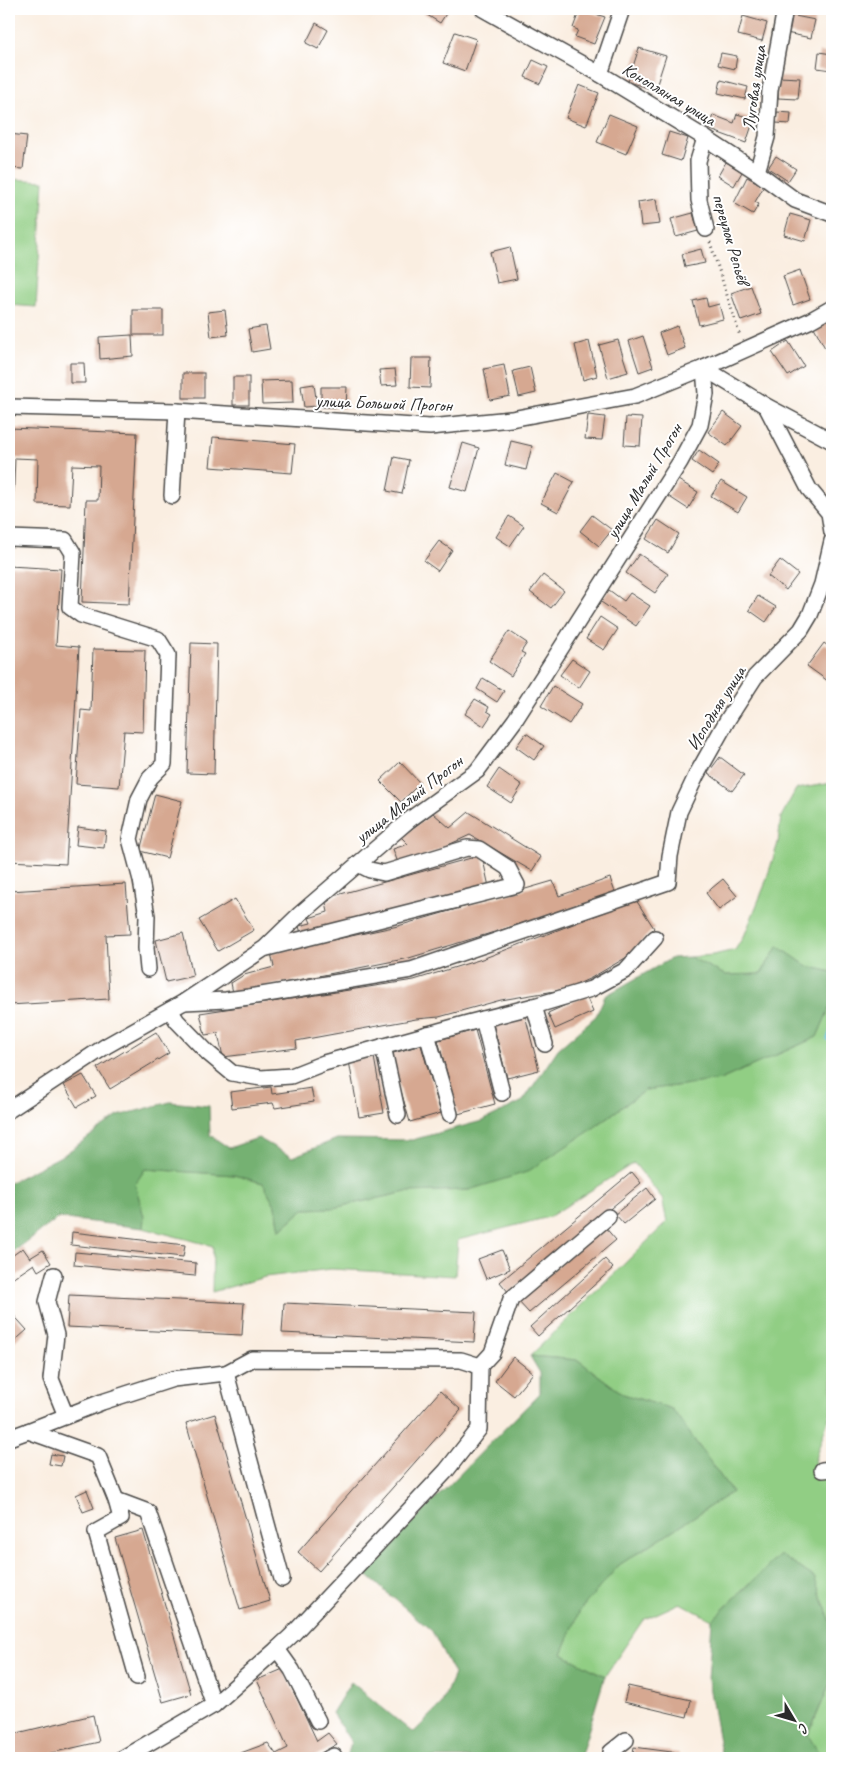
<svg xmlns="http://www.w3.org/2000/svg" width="841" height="1767" viewBox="0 0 841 1767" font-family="Caveat,sans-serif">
  <rect width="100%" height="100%" fill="#fff"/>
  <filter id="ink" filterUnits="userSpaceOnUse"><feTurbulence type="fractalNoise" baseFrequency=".02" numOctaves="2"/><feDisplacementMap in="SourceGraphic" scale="10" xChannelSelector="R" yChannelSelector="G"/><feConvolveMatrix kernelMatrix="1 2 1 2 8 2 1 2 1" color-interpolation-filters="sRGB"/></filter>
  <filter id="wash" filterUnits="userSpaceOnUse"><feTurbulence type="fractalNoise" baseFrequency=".0096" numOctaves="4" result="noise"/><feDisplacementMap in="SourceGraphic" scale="20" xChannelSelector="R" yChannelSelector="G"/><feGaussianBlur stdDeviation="1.12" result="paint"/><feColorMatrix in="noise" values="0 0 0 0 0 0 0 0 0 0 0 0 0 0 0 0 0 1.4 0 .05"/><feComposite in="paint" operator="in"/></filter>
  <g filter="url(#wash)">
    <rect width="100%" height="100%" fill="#faeee1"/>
    <g fill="#91ce84" stroke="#5e7c58">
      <path d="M9,179L44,181L36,307L9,305Z"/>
      <path d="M832,783V972L807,966L778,946L761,974L725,975L690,957L713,955L735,950L745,934L764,887L778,843L781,817L796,789Z"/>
      <path d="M832,1002V1408L814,1462L832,1489V1625L814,1577L750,1583L712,1620L680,1603L643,1620L605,1676L562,1654L580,1610L619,1565L732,1492L672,1409L623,1394L578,1360L530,1356L667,1222L662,1198L634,1163L549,1217L458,1240L455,1276L331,1269L265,1277L212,1292L213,1246L143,1228L144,1217L135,1184L145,1169L234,1175L263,1183L276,1207L280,1230L304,1209L333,1208L406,1192L469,1190L588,1132L645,1090L720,1080L817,1037Z"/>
      <path d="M832,1679V1758H822L808,1736Z"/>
    </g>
    <g fill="#74b172" stroke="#506e4e">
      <path d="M778,946L807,966L832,972V1002L817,1037L720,1080L645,1090L588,1132L527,1172L469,1190L406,1192L333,1208L304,1209L280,1230L276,1207L263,1183L234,1175L145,1169L135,1184L144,1217L143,1228L58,1218L9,1255V1183L65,1154L118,1116L170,1102L209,1106L210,1135L229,1148L258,1138L292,1157L337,1139L412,1140L482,1121L523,1101L558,1049L596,1016L605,996L672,958L690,957L725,975L761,974Z"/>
      <path d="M530,1356L578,1360L623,1394L672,1409L732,1492L619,1565L580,1610L562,1654L605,1676L580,1758H347L351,1742L332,1713L351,1682L413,1733L441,1705L454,1674L432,1631L363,1572L540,1393V1373Z"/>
      <path d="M780,1555L814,1577L832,1625V1679L808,1735L822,1758H722L708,1680L712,1620Z"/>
    </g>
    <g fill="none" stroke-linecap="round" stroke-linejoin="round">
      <path stroke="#68bbe4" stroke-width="5" d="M829,1039L832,1030"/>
    </g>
    <g id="blocks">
      <g fill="#d6a891">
        <path d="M426,9H449L440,23L424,13Z"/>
        <path d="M580,9L605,17L594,44L575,37L578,30L573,28Z"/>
        <path d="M754,9H769L767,13Z"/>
        <path d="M790,15L815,20L811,38L786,33Z"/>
        <path d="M743,16L767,23L762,41L738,35Z"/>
        <path d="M316,23L328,30L318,49L306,43Z"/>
        <path d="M455,32L476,39L465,71L443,63Z"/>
        <path d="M639,48L666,56L655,90L628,82Z"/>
        <path d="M819,52L832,54V70L817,68Z"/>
        <path d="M721,53L737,56L735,69L718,65Z"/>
        <path d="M533,60L548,67L540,84L525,77Z"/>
        <path d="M779,77L800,78L798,99L778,98Z"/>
        <path d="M721,80L748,87L745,99L718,93Z"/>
        <path d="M579,85L599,93L586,126L566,118Z"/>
        <path d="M777,112L791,113L790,124L776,123Z"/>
        <path d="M609,114L638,126L626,154L597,142Z"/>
        <path d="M737,114L754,119L746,143L708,129L713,115L734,123Z"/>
        <path d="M669,132L688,138L681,161L662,155Z"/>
        <path d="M9,134L27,136L23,169L9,168Z"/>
        <path d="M776,156L796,169L788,181L768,168Z"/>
        <path d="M726,162L742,172L734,186L718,176Z"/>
        <path d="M747,177L764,186L755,202L759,204L753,214L734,203Z"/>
        <path d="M656,199L660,224L641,226L638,202Z"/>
        <path d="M693,213L698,231L676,237L671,219Z"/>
        <path d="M790,214L811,220L805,241L784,235Z"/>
        <path d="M510,247L517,279L497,283L490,252Z"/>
        <path d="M701,249L705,263L685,267L682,254Z"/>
        <path d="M800,270L810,299L793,305L783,276Z"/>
        <path d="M751,286L761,314L741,321L731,293Z"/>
        <path d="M706,298L708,307L719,304L723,319L699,325L693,301Z"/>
        <rect x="133" y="310" width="30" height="25"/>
        <path d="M225,310L228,335L211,337L208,312Z"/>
        <path d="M831,318L832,345L825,348L814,327Z"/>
        <path d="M266,326L270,349L252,352L248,329Z"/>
        <path d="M677,326L685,348L667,355L659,333Z"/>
        <path d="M132,335L133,356L100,359L99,337Z"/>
        <path d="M643,336L653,367L639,372L629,341Z"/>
        <path d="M618,340L628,372L608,378L599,345Z"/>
        <path d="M589,341L597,376L583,380L575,345Z"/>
        <path d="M788,341L804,366L788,376L772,352Z"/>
        <path d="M411,358H431L430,388L410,387Z"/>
        <path d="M70,363H84L85,383H70Z"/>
        <path d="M504,365L510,396L490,400L484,369Z"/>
        <path d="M530,367L536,393L519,397L513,371Z"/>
        <path d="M395,369L397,385L381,386L379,370Z"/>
        <rect x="183" y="373" width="21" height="25"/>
        <rect x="233" y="377" width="16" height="28"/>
        <path d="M292,380L293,403L262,404L261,381Z"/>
        <path d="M314,384L317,406L304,407L301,386Z"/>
        <path d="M321,387H347L346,408L321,407Z"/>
        <path d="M723,412L742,426L727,446L708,432Z"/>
        <path d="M588,415L605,417L602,440L585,439Z"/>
        <path d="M626,417L642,418L640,446L624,445Z"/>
        <path d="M9,428L137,433L129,604L82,602L86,500H98L99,466L72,465L70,505L37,504L38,459L15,458L13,507H9Z"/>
        <path d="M213,437L295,444L292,473L210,467Z"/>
        <path d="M511,441L532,446L526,470L505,465Z"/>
        <path d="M463,443L479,448L467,492L450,487Z"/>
        <path d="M699,450L719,464L712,475L692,461Z"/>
        <path d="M394,457L409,460L402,494L387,491Z"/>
        <path d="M557,473L574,482L558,512L541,503Z"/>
        <path d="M678,480L698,492L688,509L668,496Z"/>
        <path d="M721,481L747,497L738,512L711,496Z"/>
        <path d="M592,515L612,530L599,546L580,531Z"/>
        <path d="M509,516L524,526L510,546L496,537Z"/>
        <path d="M658,520L679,534L668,553L646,539Z"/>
        <path d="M439,541L452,550L438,571L424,561Z"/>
        <path d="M639,554L668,574L655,593L626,573Z"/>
        <path d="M780,560L798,574L786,590L768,576Z"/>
        <path d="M9,566L61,569L56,645L79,647L66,864L9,861Z"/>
        <path d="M543,575L564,591L551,608L530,592Z"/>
        <path d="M609,590L624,601L630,593L650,606L636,626L601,602Z"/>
        <path d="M758,596L776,607L766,622L749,610Z"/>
        <path d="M600,617L618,629L604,650L586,639Z"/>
        <path d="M509,631L527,643L521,652L525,654L511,676L489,661Z"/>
        <path d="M191,643L217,644L214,774L187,773Z"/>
        <path d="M824,643L832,649V684L807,666Z"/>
        <path d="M93,649L145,650L143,732L124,731L119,787L76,784L81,710L91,711Z"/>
        <path d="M572,659L590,671L579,688L560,675Z"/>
        <path d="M483,678L504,691L497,702L477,689Z"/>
        <path d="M553,686L582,704L569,724L541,706Z"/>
        <path d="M475,699L489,707L487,711L492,714L484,726L465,714Z"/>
        <path d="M526,733L544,746L534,760L516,747Z"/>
        <path d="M720,757L744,775L732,791L708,773Z"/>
        <path d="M400,762L420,783L401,802L380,781Z"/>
        <path d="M499,769L522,785L511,803L487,787Z"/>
        <path d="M155,794L182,801L167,858L140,851Z"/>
        <path d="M469,812L541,857L532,871L470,835L420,858L398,863L393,849L408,844L401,837L433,813L450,828Z"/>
        <path d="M78,827L106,831L104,848L76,845Z"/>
        <path d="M482,855L489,887L302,937L299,926L311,923L309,918L328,912L326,903L337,895Z"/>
        <path d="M610,878L616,895L409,958L233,993L231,983L244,975L274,967L271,953L398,926L553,881L559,896Z"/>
        <path d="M723,879L737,896L719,910L706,893Z"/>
        <path d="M126,884L130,934L106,935L109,999L9,1005V891Z"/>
        <path d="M235,899L254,930L218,951L199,920Z"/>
        <path d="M636,900L654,928L627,957L591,978L567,989L501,1000L439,1017L416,1019L296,1041L297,1048L223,1057L218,1033L205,1035L200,1013L414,980L482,959Z"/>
        <path d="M183,933L193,976L166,982L156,940Z"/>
        <path d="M586,996L593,1012L555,1029L548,1013Z"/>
        <path d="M525,1015L539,1070L507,1078L493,1024Z"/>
        <path d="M475,1030L495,1104L458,1114L438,1040Z"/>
        <path d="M156,1032L169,1053L110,1089L97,1068Z"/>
        <path d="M421,1045L441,1113L410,1122L390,1054Z"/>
        <path d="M374,1057L384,1113L359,1117L349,1061Z"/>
        <path d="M83,1075L96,1096L77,1107L64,1085Z"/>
        <path d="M271,1087L272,1094L311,1088L314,1102L275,1108L273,1103L232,1108L230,1092Z"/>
        <path d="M632,1172L641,1183L509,1293L500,1282Z"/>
        <path d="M647,1188L655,1199L624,1224L615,1214Z"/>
        <path d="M604,1226L616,1240L529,1313L517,1300Z"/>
        <path d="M72,1232L185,1245L183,1257L71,1245Z"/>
        <path d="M23,1248L30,1258L43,1250L51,1263L38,1271L34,1264L9,1281V1258Z"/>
        <path d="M502,1250L510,1269L486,1279L478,1259Z"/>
        <path d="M75,1252L196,1263L195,1276L74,1265Z"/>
        <path d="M605,1259L613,1268L538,1336L530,1327Z"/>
        <path d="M69,1295L244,1303L242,1335L67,1327Z"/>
        <path d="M284,1303L476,1312L474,1342L282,1333Z"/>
        <path d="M9,1310L27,1330L9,1346Z"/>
        <path d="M513,1357L533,1373L514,1396L495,1381Z"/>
        <path d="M440,1391L461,1410L319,1571L298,1552Z"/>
        <path d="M215,1414L270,1601L240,1610L186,1423Z"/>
        <path d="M51,1454L63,1456L61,1466L49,1464Z"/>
        <path d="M87,1490L94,1508L83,1512L76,1495Z"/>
        <path d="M143,1530L191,1694L163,1702L115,1538Z"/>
        <path d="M283,1669L317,1741L328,1733L337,1744L312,1758H227L268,1743L276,1754L288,1748L257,1680Z"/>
        <path d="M628,1686L691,1700L687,1717L624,1702Z"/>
        <path d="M93,1715L99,1742L29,1758H9V1735Z"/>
        <path d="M634,1747L679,1753L678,1758H632Z"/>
      </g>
    </g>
  </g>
  <g filter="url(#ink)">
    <use href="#blocks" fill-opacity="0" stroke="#4a4846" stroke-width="1"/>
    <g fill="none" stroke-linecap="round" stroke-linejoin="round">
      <g stroke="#4a4846" stroke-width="18">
        <g id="minor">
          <path d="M483,9L600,74L705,138L757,172L795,200L832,214"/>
          <path d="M600,74L622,9"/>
          <path d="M705,138L698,161L699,200L706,229"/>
          <path d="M757,172L767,137L770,90L785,9"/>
          <path d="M704,368L766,406L832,441"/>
          <path d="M766,406L809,489L829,513L832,532"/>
          <path d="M9,407L177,411L430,427L511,419L635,396L704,368L809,321L832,308"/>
          <path d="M172,496L177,411"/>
          <path d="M9,538L65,540L73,553L70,607L81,615L158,639L168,655L164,764L150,778L139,799L130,839L141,880L147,916L146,948L148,969"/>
          <path d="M267,948L517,885L508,868L479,849L467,848L384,873L370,870L358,864"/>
          <path d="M184,1002L226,1000L249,997L411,970L668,882L670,856L679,812L697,774L728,719L755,677L801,630L810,615L822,584L832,541"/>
          <path d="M534,1006L545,1044"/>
          <path d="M170,1010L177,1021L208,1053L232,1073L261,1078L291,1076L324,1063L468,1023L534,1006L591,989L626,970L655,938"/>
          <path d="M483,1019L502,1093"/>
          <path d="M427,1034L450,1114"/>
          <path d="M383,1046L398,1115"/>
          <path d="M9,1110L106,1046L184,1002L265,948L300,914L409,820L477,771L515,720L680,462L700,425L706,394L704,368"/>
          <path d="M54,1275L47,1302L56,1335L51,1379L66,1416"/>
          <path d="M226,1373L252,1359L461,1360L480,1366L492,1353L511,1299L608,1217"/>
          <path d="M28,1431L102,1402L173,1379L226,1373L282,1579"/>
          <path d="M9,1438L28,1431L98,1456L116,1500L121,1518L96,1532L137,1677"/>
          <path d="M822,1470L832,1469"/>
          <path d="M116,1500L148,1512L214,1705"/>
          <path d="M277,1649L292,1635L446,1471L479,1429L480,1366"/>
          <path d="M123,1758L214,1705L277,1649L292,1670L318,1721"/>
          <path d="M329,1758L334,1756"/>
          <path d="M611,1758V1752L626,1740"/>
        </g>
      </g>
      <path stroke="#4a4846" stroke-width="3" stroke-dasharray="1 4" stroke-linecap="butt" d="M710,242L740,336"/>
      <use href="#minor" stroke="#fff" stroke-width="15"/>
    </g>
  </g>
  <g text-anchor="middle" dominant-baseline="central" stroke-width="4" stroke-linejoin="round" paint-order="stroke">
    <g font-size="18" fill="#2b2b2b" stroke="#fff">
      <text transform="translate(754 88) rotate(-82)">Луговая улица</text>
      <text transform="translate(669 94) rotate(31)">Конопляная улица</text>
      <text transform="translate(731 239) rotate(74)">переулок Репьёв</text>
      <text transform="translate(384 403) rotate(2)">улица Большой Прогон</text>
      <text transform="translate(644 481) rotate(-59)">улица Малый Прогон</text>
      <text transform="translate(716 708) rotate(-58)">Исподняя улица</text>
      <text transform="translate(409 799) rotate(-38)">улица Малый Прогон</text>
    </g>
  </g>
  <rect width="841" height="1767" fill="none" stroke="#fff" stroke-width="30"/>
  <g transform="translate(794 1720) rotate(128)" stroke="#ffffff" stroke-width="4" paint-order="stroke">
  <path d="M0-4L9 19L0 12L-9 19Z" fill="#2b2b2b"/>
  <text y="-8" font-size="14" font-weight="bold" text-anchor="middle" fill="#2b2b2b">С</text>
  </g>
</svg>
